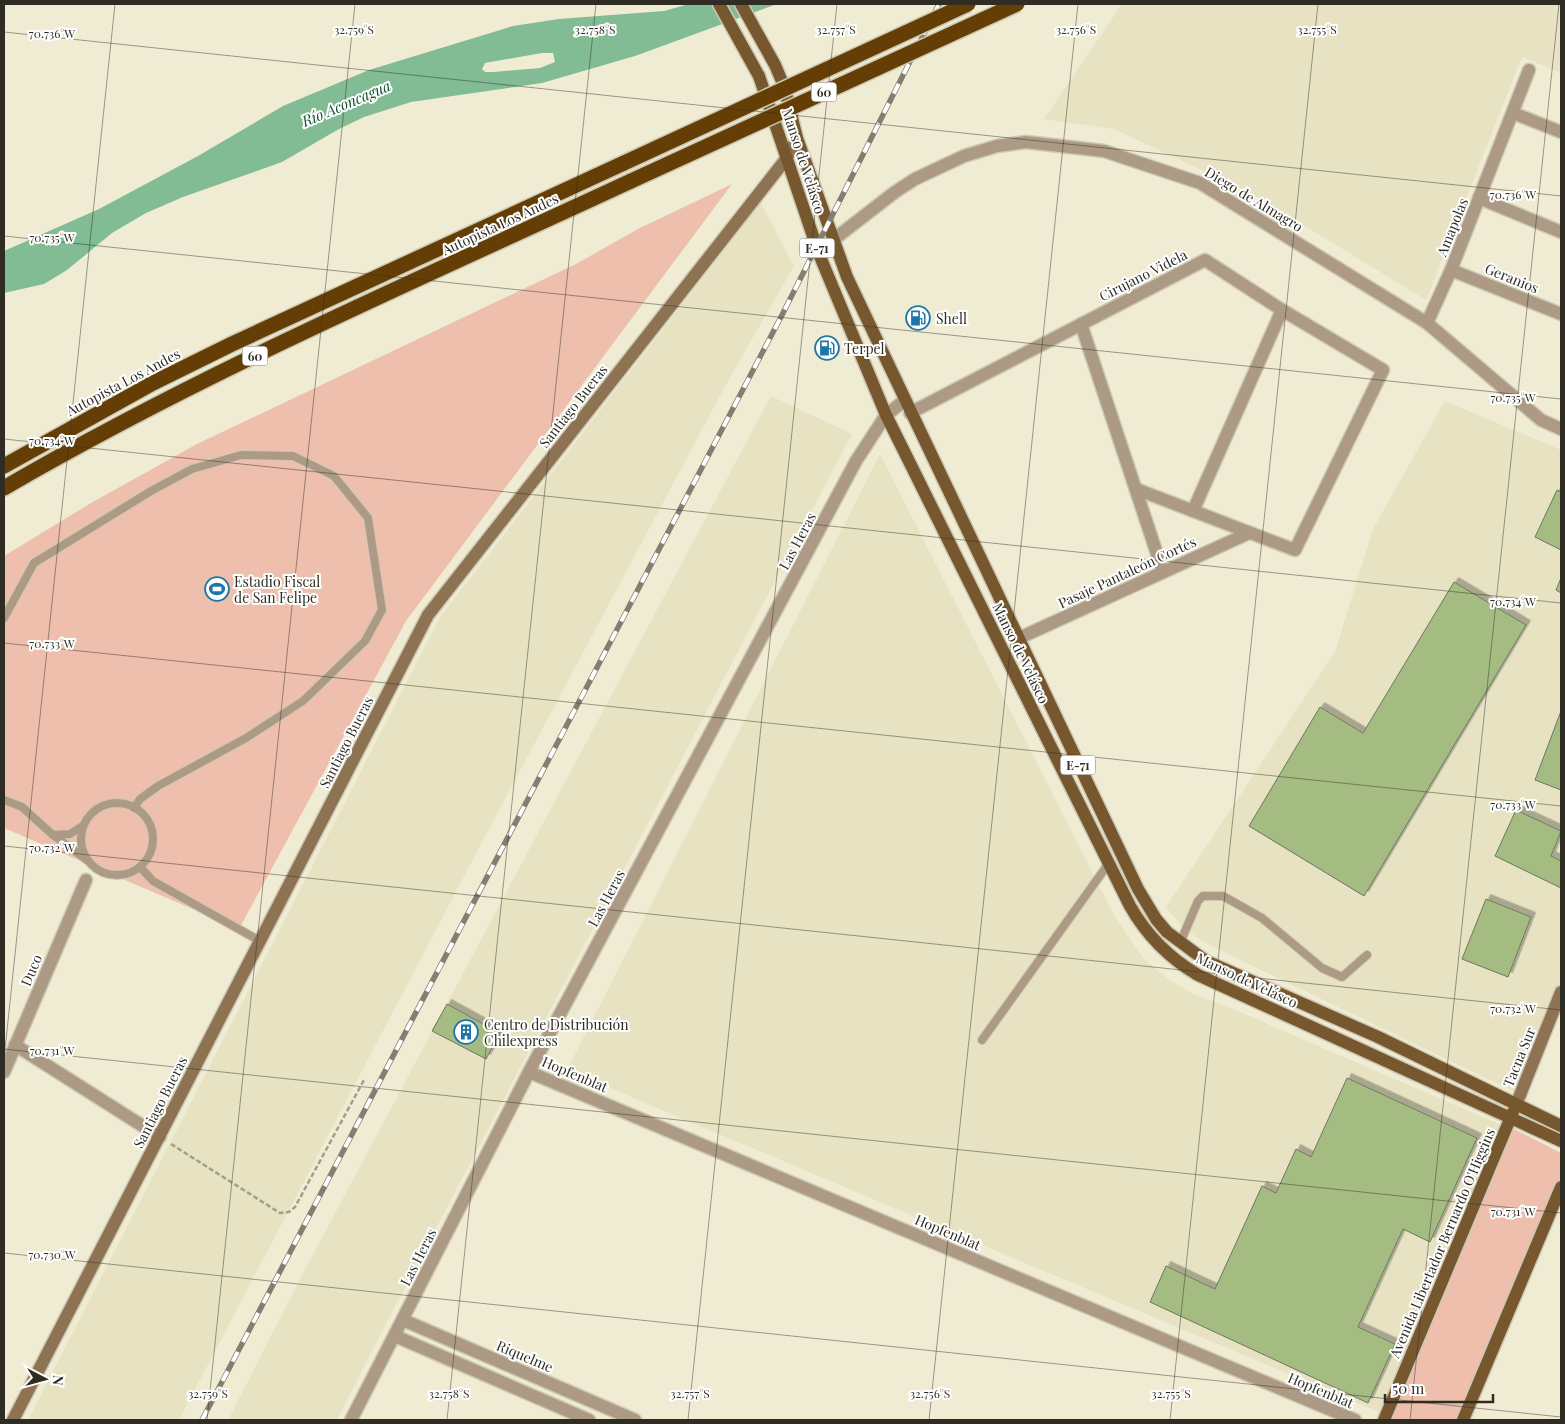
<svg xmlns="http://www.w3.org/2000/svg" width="1565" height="1424" viewBox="0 0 1565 1424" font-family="'Playfair Display',serif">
  <defs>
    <filter id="shadow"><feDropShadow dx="4.5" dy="-4.5" stdDeviation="0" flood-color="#0004"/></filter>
  </defs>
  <rect width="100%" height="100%" fill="#f0ecd4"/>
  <g fill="#e7e2c2">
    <path d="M1122,4H1561V73L1522,57L1426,300L1249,192L1114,129L1044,119Z"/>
    <path d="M761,203L794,266L729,379L473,859L179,1420H28L440,617Z"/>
    <path d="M771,396L852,434L389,1318L337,1420H228L300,1279Z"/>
    <path d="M1445,401L1561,450V979L1517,1093L1211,946L1183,928L1166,907L1335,652L1373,529Z"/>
    <path d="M880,454L1115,917L1143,958L1168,979L1195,995L1224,1005L1501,1125L1381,1413L567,1070Z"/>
  </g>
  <g fill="#edbfac">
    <path d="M732,184L406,621L239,929L4,828V556L91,503L197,444L576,264L638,229Z"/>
    <path d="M1512,1128L1561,1153V1176L1461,1420H1390Z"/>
  </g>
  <path fill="#81bc94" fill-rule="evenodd" d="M689,4H777L635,56L542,83L411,102L364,117L339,129L282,162L183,197L146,213L112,233L67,270L44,284L4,293V251L99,209L198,156L283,106L369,70L513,26L559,19L664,11ZM542,53H553L555,62L540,68L493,72H485L482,69L485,63Z"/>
  <g fill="#a4bc82" stroke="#6d7662" filter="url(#shadow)">
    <path d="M1557,490L1561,492V550L1535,537Z"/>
    <path d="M1561,578V593L1556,590Z"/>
    <path d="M1454,582L1526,625L1364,896L1249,826L1320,707L1363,733Z"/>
    <path d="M1561,711V790L1535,780Z"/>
    <path d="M1516,810L1561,831L1551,856L1561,861V888L1495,856Z"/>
    <path d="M1486,899L1531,917L1508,977L1462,959Z"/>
    <path d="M447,1004L500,1033L486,1059L432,1031Z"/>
    <path d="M1347,1078L1477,1138L1430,1242L1403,1229L1358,1327L1395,1344L1368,1403L1150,1302L1166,1266L1215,1289L1262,1186L1276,1193L1296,1149L1311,1157Z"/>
  </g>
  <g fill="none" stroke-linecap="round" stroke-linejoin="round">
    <g stroke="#cdc9b4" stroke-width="10">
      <g id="lane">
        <path d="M4,618L34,563L151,491L192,469L241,455L293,456L334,476L368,518L382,610L365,641L303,701L246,738L158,786L140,799L134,808"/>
        <path d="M4,800L22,807L53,835L70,834L84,825"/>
        <circle cx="117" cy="839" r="36"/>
        <path d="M53,835L87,860"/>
        <path d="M140,867L153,881L260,941"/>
        <path d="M1180,943L1198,901L1203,896H1223L1262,918L1322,968L1342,977L1367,955"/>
        <path d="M982,1040L1109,863"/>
      </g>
    </g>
    <g stroke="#cdc9b4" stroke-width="15">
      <g id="street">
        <path d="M1513,113L1561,132"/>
        <path d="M1479,198L1561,232"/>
        <path d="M819,254L833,240L895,192L915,179L964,156L997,146L1026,142L1104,151L1200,183L1242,209L1427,323L1541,420L1561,429"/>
        <path d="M1451,270L1561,314"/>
        <path d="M1427,323L1451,270L1529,70"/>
        <path d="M1081,324L1163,572"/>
        <path d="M910,413L1205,260L1282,310L1383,370L1295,550L1136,489"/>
        <path d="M1193,511L1282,310"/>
        <path d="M1017,639L1249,533"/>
        <path d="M15,1045L160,1137"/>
        <path d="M4,1072L86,880"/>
        <path d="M529,1072L1355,1420"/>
        <path d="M403,1320L635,1420"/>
        <path d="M395,1336L589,1420"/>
        <path d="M351,1420L529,1072L856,461L886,415L904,401"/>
      </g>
    </g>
    <g stroke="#cdc9b4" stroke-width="15">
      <g id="secondary">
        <path d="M1516,1105L1561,992"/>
        <path d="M13,1420L428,615L786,159L797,138"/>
      </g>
    </g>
    <g stroke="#cdc9b4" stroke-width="15">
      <g id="primary">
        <path d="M719,4L759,76L819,254L886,415L1130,906C1147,936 1169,958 1198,975L1561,1141"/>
        <path d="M741,4L775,65L784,86L797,138L847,277L1138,889L1156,919L1167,932L1206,961L1378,1037L1561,1126"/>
        <path d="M1384,1420L1513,1112"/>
        <path d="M1463,1420L1561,1187"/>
      </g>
    </g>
    <g stroke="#cdc9b4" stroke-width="18">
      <g id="highway">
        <path d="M4,466L153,383L232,344L624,163"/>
        <path d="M4,488C205,371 420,279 631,181"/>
      </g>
    </g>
    <path stroke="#a29e8c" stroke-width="2.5" stroke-dasharray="5 2.5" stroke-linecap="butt" d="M171,1144L280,1213L289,1212L295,1207L364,1080"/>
    <use href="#lane" stroke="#ad9a84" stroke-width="8"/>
    <use href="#street" stroke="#ad9a84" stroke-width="12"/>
    <use href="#secondary" stroke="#8e7353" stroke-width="12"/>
    <use href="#primary" stroke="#77572e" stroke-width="12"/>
    <use href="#highway" stroke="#643e04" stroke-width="15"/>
    <g stroke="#827f70" stroke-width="5.5">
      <path id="rail" d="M202,1420L781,317L939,4"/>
    </g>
    <use href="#rail" stroke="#fff" stroke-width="4" stroke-dasharray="11" stroke-linecap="butt"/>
    <g stroke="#cdc9b4" stroke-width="18" stroke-linecap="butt">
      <g id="highway-bridge">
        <path d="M624,163L968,4"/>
        <path d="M631,181L1017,4"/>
      </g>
    </g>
    <use href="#highway-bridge" stroke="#643e04" stroke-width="15"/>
  </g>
  <path fill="none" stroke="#2e2c23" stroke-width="1" stroke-opacity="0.45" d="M4,32L1561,196M4,236L1561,399M4,439L1561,603M4,643L1561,806M4,846L1561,1010M4,1049L1561,1213M4,1059L115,4M4,1253L1561,1417M207,1420L355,4M447,1420L596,4M688,1420L837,4M929,1420L1078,4M1170,1420L1318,4M1410,1420L1559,4"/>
  <defs>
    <g id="fuel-ring" transform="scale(1.25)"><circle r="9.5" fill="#fff" stroke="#1d76a5" stroke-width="1.5"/><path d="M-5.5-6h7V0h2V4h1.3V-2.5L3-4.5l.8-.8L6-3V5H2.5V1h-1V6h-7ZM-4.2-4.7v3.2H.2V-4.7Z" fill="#1d76a5"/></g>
    <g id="stadium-ring" transform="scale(1.25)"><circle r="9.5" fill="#fff" stroke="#1d76a5" stroke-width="1.5"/><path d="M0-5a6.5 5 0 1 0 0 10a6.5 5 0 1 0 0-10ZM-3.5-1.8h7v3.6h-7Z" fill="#1d76a5"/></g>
    <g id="building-ring" transform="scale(1.25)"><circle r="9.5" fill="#fff" stroke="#1d76a5" stroke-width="1.5"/><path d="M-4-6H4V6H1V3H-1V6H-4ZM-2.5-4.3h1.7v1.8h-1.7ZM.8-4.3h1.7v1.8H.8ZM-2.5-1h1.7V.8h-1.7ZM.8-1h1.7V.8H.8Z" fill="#1d76a5"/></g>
  </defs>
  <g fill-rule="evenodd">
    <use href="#fuel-ring" x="918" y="318"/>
    <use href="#fuel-ring" x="827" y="348"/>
    <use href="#stadium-ring" x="217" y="589"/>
    <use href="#building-ring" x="466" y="1032"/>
  </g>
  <g text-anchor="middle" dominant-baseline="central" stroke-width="4" stroke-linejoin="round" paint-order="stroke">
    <g fill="#fff" stroke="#6d6b65" stroke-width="1">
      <rect x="811.5" y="82.5" width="25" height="19" rx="4"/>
      <rect x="799.5" y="238.5" width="35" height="19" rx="4"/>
      <rect x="242.5" y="346.5" width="25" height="19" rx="4"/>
      <rect x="1060.5" y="755.5" width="35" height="19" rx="4"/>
    </g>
    <g font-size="12" font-weight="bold" fill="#2e2c23">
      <text x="824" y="92">60</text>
      <text x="817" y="248">E-71</text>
      <text x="255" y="356">60</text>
      <text x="1078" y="765">E-71</text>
    </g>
    <g font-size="14" fill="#2e2c23" stroke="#fff">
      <text transform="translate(804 161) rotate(72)">Manso de Velásco</text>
      <text transform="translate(1254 199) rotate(31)">Diego de Almagro</text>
      <text transform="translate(500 224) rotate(-25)">Autopista Los Andes</text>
      <text transform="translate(1452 227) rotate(-68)">Amapolas</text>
      <text transform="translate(1143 275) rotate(-27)">Cirujano Videla</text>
      <text transform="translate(1512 278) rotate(22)">Geranios</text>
      <text transform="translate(123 382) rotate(-28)">Autopista Los Andes</text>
      <text transform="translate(573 406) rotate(-52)">Santiago Bueras</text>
      <text transform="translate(797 541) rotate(-62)">Las Heras</text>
      <text transform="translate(1127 572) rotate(-25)">Pasaje Pantaleón Cortés</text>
      <text transform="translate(1021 653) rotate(64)">Manso de Velásco</text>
      <text transform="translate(346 742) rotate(-63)">Santiago Bueras</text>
      <text transform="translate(606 898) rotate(-62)">Las Heras</text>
      <text transform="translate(31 970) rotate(-67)">Duco</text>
      <text transform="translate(1247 980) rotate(25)">Manso de Velásco</text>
      <text transform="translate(1519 1057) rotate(-68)">Tacna Sur</text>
      <text transform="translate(575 1074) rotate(23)">Hopfenblat</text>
      <text transform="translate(160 1102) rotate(-63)">Santiago Bueras</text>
      <text transform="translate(948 1232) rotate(23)">Hopfenblat</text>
      <text transform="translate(1442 1243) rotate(-67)">Avenida Libertador Bernardo O'Higgins</text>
      <text transform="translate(418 1257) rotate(-63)">Las Heras</text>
      <text transform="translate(525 1356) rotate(23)">Riquelme</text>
      <text transform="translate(1321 1390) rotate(23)">Hopfenblat</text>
    </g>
    <g font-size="14" fill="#2e2c23" stroke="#fff" text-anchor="start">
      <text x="936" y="318">Shell</text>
      <text x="844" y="348">Terpel</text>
      <text x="234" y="581">Estadio Fiscal<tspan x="234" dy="16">de San Felipe</tspan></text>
      <text x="484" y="1024">Centro de Distribución<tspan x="484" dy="16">Chilexpress</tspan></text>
    </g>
    <g font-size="15" font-style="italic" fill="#0e532e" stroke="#fff">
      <text transform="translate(346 103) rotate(-23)">Río Aconcagua</text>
    </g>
  </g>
  <g font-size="12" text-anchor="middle" fill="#2e2c23" stroke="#fff" stroke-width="4" stroke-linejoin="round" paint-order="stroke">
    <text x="354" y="34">32.759°S</text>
    <text x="595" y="34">32.758°S</text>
    <text x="836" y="34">32.757°S</text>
    <text x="1076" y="34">32.756°S</text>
    <text x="1317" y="34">32.755°S</text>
    <text x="52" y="38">70.736°W</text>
    <text x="1513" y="199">70.736°W</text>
    <text x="52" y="242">70.735°W</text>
    <text x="1513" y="402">70.735°W</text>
    <text x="52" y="445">70.734°W</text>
    <text x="1513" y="606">70.734°W</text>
    <text x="52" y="648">70.733°W</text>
    <text x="1513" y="809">70.733°W</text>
    <text x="52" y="852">70.732°W</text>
    <text x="1513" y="1013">70.732°W</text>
    <text x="52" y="1055">70.731°W</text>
    <text x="1513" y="1216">70.731°W</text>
    <text x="52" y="1259">70.730°W</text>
    <text x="208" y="1398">32.759°S</text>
    <text x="449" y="1398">32.758°S</text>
    <text x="690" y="1398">32.757°S</text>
    <text x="930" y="1398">32.756°S</text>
    <text x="1171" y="1398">32.755°S</text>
  </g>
  <rect width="1565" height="1424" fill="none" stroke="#2e2c23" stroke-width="10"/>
  <g transform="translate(45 1379) rotate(96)" stroke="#ffffff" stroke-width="4" paint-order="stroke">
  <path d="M0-4L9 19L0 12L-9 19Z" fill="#2e2c23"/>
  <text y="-8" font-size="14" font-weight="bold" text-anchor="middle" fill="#2e2c23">N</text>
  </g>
  <path d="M1385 1394v8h108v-8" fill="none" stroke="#2e2c23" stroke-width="2.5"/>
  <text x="1392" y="1394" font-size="15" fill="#2e2c23" stroke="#ffffff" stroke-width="4" paint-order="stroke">50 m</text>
</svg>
